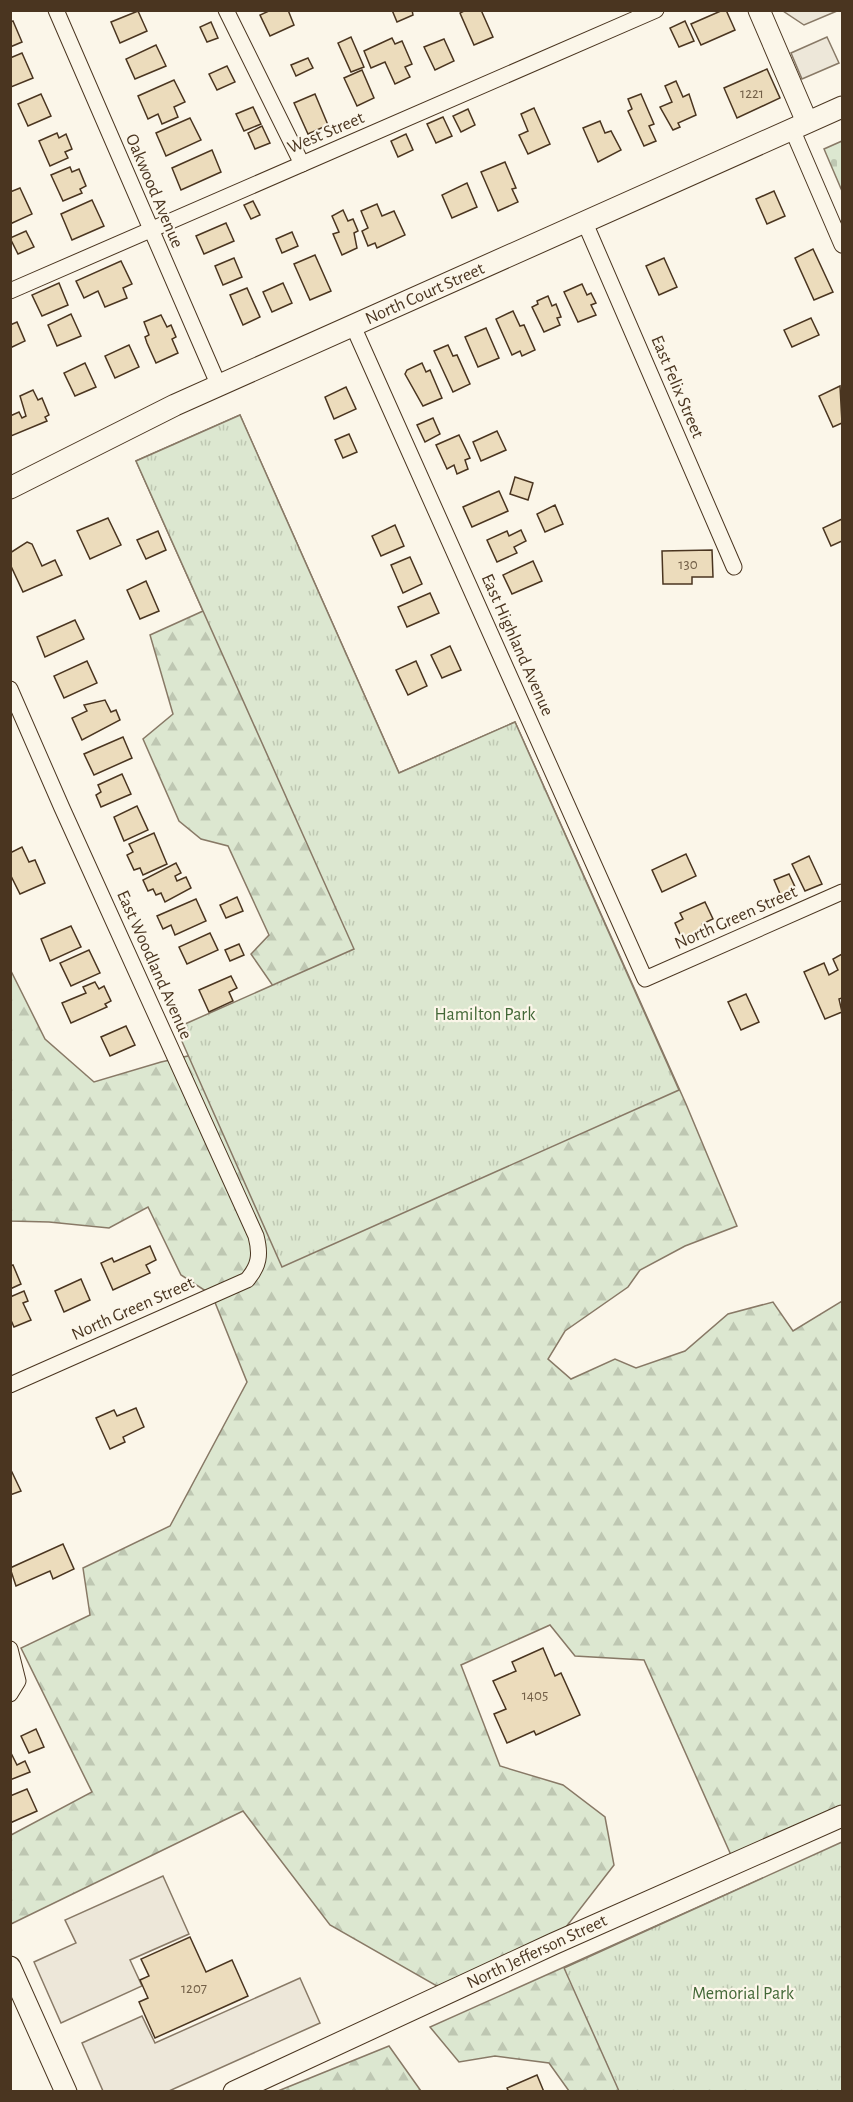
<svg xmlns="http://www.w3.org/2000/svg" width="853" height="2102" viewBox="0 0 853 2102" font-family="'Alegreya Sans',sans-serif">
  <defs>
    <pattern id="forest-firs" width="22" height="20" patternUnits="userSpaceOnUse" patternTransform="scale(1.5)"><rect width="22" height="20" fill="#dce7d0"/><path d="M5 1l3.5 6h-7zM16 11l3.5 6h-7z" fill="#bec7b2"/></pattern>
    <pattern id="cemetery-stones" width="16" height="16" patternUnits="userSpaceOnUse" patternTransform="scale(1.5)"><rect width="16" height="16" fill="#dce7d0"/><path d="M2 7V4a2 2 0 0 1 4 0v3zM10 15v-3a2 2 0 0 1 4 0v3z" fill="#bec7b2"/></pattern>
    <pattern id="park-tufts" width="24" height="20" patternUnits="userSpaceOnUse" patternTransform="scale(1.5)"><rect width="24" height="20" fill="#dce7d0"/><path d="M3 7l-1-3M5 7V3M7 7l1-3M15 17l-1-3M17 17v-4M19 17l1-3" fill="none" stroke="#bec7b2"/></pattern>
  </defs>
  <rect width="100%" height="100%" fill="#fbf6e9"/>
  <g fill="url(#forest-firs)" stroke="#887966" stroke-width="1.5">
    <path d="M240,415L399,773L515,722L686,1104L737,1226L685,1246L640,1270L628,1287L565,1331L548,1359L571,1379L615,1359L636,1368L685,1351L728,1314L773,1302L793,1331L842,1301V1816L735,1864L644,1660L575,1656L550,1625L461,1665L500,1766L563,1785L605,1817L614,1865L553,1944L449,1993L330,1925L243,1811L11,1924V1835L92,1792L21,1648L90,1615L83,1568L170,1526L247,1382L212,1295L181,1275L148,1207L109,1228L49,1222L10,1221V969L45,1039L94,1082L161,1062L260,1040L278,993L251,954L269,935L228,846L201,839L179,821L143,739L173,714L150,635L203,611L136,461Z"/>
    <path d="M763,1878L842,2091H569L549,2063L495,2056L459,2062L430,2027Z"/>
    <path d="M389,2046L421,2091H278Z"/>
  </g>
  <path fill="url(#cemetery-stones)" stroke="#887966" stroke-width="1.5" d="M842,141V191L824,149Z"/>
  <g fill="url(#park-tufts)" stroke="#887966" stroke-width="1.5">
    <path d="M240,415L399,773L515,722L679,1090L282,1267L176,1028L354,949L136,461Z"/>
    <path d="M842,1842V2091H619L564,1968Z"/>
  </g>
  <g fill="#ede7d9" stroke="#887966" stroke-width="1.5">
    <path d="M783,11H837L804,25Z"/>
    <path d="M827,37L839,63L802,79L791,53Z"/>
    <path d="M163,1876L189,1934L130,1960L142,1986L61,2023L34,1962L76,1943L65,1920Z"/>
    <path d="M300,1978L320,2023L169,2091H103L82,2043L142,2016L155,2043Z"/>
  </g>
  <g fill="#ecdcbc" stroke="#4a3520" stroke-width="1.5">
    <path d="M271,10H288L294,25L270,36L260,15Z"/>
    <path d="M392,10H412L413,15L397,22Z"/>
    <path d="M466,10H481L493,37L474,45L460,13Z"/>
    <path d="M723,10H726L735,30L701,45L691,24Z"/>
    <path d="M138,11L147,31L120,43L111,22Z"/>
    <path d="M13,21L22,42L10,47V22Z"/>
    <path d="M685,21L694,41L679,47L670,28Z"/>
    <path d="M211,22L218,38L207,42L200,27Z"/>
    <path d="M351,37L364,67L351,72L338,43Z"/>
    <path d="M392,38L395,44L402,41L412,64L405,67L410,77L395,84L385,62L371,68L364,51Z"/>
    <path d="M444,39L454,61L435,70L424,47Z"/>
    <path d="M156,45L166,66L135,79L126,59Z"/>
    <path d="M22,53L33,78L11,87L10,58Z"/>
    <path d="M308,58L313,68L296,76L291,65Z"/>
    <path d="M227,66L235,82L217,90L209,74Z"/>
    <path d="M767,69L780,98L737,118L724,88Z"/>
    <path d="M362,70L374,98L357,106L344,78Z"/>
    <path d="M174,80L185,102L174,107L178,117L162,124L158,114L148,119L138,96Z"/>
    <path d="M676,81L683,97L689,94L696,115L678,123L680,127L673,130L660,107L672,102L665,86Z"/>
    <path d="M41,94L51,116L28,126L18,104Z"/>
    <path d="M315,94L328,125L308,134L294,103Z"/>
    <path d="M641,94L654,124L649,126L656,141L644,146L628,111L632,109L628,99Z"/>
    <path d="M253,107L261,124L244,131L236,114Z"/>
    <path d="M534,108L550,144L528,154L519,135L528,131L521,114Z"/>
    <path d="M468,109L475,125L461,132L453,116Z"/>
    <path d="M443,117L452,136L436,143L427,124Z"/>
    <path d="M190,118L201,140L166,156L156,133Z"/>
    <path d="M600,121L605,133L611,131L621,150L598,162L583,128Z"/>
    <path d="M262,126L270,143L255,149L248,133Z"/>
    <path d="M57,133L59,138L66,134L72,149L65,152L68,158L50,166L39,141Z"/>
    <path d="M406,134L413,150L398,157L391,141Z"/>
    <path d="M212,150L221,172L181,190L172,168Z"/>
    <path d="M505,162L516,188L512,189L518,202L498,211L481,172Z"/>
    <path d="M70,167L72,172L79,169L86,186L80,189L82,193L63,201L51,175Z"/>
    <path d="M467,183L477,207L452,218L442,195Z"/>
    <path d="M20,188L32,214L10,224V192Z"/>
    <path d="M774,191L785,216L767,224L756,199Z"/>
    <path d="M92,200L104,226L72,240L61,214Z"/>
    <path d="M253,201L260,215L251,219L244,205Z"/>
    <path d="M377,204L382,216L394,211L405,235L377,248L375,243L368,246L362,231L368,228L361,211Z"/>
    <path d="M343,210L348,221L353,219L358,231L354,233L357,248L342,255L333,234L339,232L332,216Z"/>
    <path d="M226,223L234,241L204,254L196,236Z"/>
    <path d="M26,231L34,247L18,254L10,238Z"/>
    <path d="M292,232L298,246L282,253L276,239Z"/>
    <path d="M813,249L833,292L814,300L795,258Z"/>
    <path d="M315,255L331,291L310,300L294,264Z"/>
    <path d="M234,258L242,277L223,285L215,266Z"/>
    <path d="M664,258L677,287L659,295L646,266Z"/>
    <path d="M121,261L132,284L123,288L127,298L105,307L98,291L84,298L76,281Z"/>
    <path d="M59,283L68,305L42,316L32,295Z"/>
    <path d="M283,283L292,303L272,312L263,292Z"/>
    <path d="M582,284L587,295L591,293L596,303L591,305L596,315L578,322L564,292Z"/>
    <path d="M247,288L260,317L243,325L230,295Z"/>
    <path d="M548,296L552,306L556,304L561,317L557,318L560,325L544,332L532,307L538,304L537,301Z"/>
    <path d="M513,311L520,326L524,325L535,350L522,356L520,351L512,355L496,319Z"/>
    <path d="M71,314L81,336L57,346L48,325Z"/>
    <path d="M161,315L167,327L171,325L176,337L172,339L178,353L156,363L147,343L145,337L149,335L144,322Z"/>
    <path d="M811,318L819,335L792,347L784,330Z"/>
    <path d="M17,322L25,341L10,348V325Z"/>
    <path d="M486,328L499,358L478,367L465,337Z"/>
    <path d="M129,345L139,367L115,378L105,356Z"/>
    <path d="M448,345L453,356L457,355L470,384L453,392L434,351Z"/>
    <path d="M85,363L96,387L75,396L64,373Z"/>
    <path d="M422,363L426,372L430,370L442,398L423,406L405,374L407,370Z"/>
    <path d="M840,386L842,423L833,427L819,396Z"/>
    <path d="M346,387L356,409L334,419L325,397Z"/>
    <path d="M33,390L38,400L42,398L49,415L45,417L47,421L11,436L10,416L19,412L22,418L26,416L20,396Z"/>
    <path d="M433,418L440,434L425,442L417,425Z"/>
    <path d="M497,431L506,450L481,461L473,442Z"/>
    <path d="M349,434L357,452L343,458L335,440Z"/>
    <path d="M459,435L470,458L465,460L468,469L457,474L454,465L447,469L436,445Z"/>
    <path d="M515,477L533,483L528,500L510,494Z"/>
    <path d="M499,491L508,511L472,527L463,507Z"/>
    <path d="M555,505L563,524L545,532L537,514Z"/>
    <path d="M108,518L121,545L90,559L77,531Z"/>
    <path d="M842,519V541L831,546L823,528Z"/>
    <path d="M395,525L404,546L381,556L372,536Z"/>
    <path d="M521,530L526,541L514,547L517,553L497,562L487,540L507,531L509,536Z"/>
    <path d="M158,531L166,550L146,559L137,540Z"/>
    <path d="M27,542L32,544L42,566L55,560L62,575L23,592L10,564V553Z"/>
    <path d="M712,550L713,577H692V584H663L662,551Z"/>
    <path d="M410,557L422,584L403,593L391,565Z"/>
    <path d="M533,561L542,581L512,594L503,575Z"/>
    <path d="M146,581L159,611L140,619L127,590Z"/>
    <path d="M430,593L439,613L407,627L398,607Z"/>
    <path d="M75,620L84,639L45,657L37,637Z"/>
    <path d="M450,646L461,670L442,678L431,655Z"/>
    <path d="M87,661L97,683L64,698L54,676Z"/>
    <path d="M416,661L427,686L408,695L396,670Z"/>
    <path d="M105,700L111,712L116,710L120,720L82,740L72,718L87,711L84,705Z"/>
    <path d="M123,737L132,758L94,775L84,754Z"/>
    <path d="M122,774L131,794L101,807L96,795L101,792L98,785Z"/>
    <path d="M137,806L148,830L124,841L114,817Z"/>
    <path d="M154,833L167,864L143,875L140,868L134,870L127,855L133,852L129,844Z"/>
    <path d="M22,847L29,862L35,860L45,883L20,894L10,874V853Z"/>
    <path d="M686,854L696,876L662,892L652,870Z"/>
    <path d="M809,856L822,884L805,891L792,864Z"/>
    <path d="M176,863L181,873L175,876L177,881L186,877L191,888L165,902L161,893L156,895L153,889L148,891L143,880Z"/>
    <path d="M789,874L796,889L781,896L774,880Z"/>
    <path d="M237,897L243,911L226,918L220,905Z"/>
    <path d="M196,899L206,921L175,935L171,925L163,929L157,916Z"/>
    <path d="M705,902L713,919L702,924L705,931L683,941L675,923L683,919L680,913Z"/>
    <path d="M71,926L81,947L50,961L41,939Z"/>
    <path d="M210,933L218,950L187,964L179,947Z"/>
    <path d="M239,944L244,955L230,961L225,950Z"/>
    <path d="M89,950L100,973L71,986L60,963Z"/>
    <path d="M842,954V998L839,999L842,1012L825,1019L804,972L824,963L829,975L838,970L833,959Z"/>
    <path d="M231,976L237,988L229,992L233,1001L209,1012L199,990Z"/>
    <path d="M95,982L99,989L104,986L111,1001L105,1004L107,1007L71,1023L62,1003L86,993L83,987Z"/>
    <path d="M746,994L759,1022L741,1030L728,1002Z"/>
    <path d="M126,1026L135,1045L110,1056L101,1037Z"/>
    <path d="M150,1246L156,1260L146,1265L150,1273L113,1290L101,1263L112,1258L114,1262Z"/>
    <path d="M13,1265L21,1284L10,1289V1266Z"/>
    <path d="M81,1279L90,1300L64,1312L55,1291Z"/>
    <path d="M24,1291L28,1301L23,1303L31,1320L14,1327L10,1318V1297Z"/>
    <path d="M136,1408L144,1427L123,1437L125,1442L110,1449L96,1418L114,1410L117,1416Z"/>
    <path d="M10,1468L21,1491L10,1495Z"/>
    <path d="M63,1544L74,1569L53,1579L50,1571L16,1586L10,1568Z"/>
    <path d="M543,1648L555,1676L561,1673L580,1715L536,1735L534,1731L507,1743L494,1714L506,1709L493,1681L516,1671L512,1662Z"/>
    <path d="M36,1729L44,1747L29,1753L21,1736Z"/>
    <path d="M10,1751L17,1765L25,1761L30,1772L10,1780Z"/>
    <path d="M27,1789L37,1811L10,1823V1796Z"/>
    <path d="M190,1937L206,1972L232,1960L248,1996L155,2038L139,2002L148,1998L140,1980L149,1976L141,1959Z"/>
    <path d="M537,2075L544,2092H509L507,2088Z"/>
  </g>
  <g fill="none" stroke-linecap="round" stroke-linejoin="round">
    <g stroke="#4a3520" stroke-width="17">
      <g id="street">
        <path d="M56,10L219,386"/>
        <path d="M226,10L302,164"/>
        <path d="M792,129L842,245"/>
        <path d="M585,223L734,567"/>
        <path d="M10,291L656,10"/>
        <path d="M353,326L645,979L842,892"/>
        <path d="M10,689L62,808L256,1236C261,1255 259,1266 247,1280L10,1385"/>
        <path d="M10,1649L18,1681L10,1694"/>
      </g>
    </g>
    <g stroke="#4a3520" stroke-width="23">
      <g id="secondary">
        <path d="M759,10L807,122"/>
        <path d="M10,488L175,405L842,107"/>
        <path d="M10,1967L66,2092"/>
        <path d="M234,2092L553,1944L842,1816"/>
      </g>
    </g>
    <use href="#street" stroke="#fbf6e9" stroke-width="15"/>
    <use href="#secondary" stroke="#fbf6e9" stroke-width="21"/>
  </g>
  <g text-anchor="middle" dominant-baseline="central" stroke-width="4.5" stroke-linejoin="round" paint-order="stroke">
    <g font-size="15" fill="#725f47">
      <text x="752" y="93">1221</text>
      <text x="688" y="564">130</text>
      <text x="535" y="1695">1405</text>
      <text x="194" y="1988">1207</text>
    </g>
    <g font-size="18" fill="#4a3520" stroke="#fbf6e9">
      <text transform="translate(326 133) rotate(-23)">West Street</text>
      <text transform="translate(154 191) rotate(67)">Oakwood Avenue</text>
      <text transform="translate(425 294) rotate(-24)">North Court Street</text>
      <text transform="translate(677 387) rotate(67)">East Felix Street</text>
      <text transform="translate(517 645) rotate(66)">East Highland Avenue</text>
      <text transform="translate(736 918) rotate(-24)">North Green Street</text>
      <text transform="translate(154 965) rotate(66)">East Woodland Avenue</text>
      <text transform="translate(133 1309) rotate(-24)">North Green Street</text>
      <text transform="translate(537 1952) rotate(-25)">North Jefferson Street</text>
    </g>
    <g font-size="18" fill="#436837" stroke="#fbf6e9">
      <text x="485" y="1015">Hamilton Park</text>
      <text x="743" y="1994">Memorial Park</text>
    </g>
  </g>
  <rect width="853" height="2102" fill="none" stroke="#4a3520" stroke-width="24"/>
</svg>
